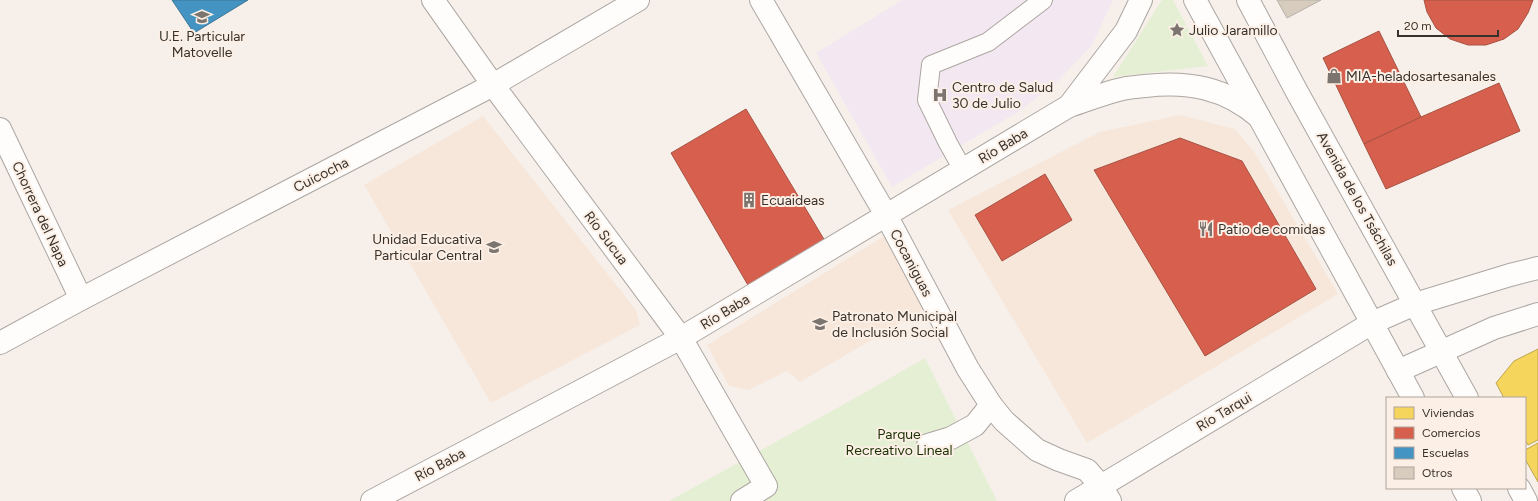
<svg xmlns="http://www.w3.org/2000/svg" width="1538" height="501" viewBox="0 0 1538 501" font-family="Figtree,sans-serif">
  <rect width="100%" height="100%" fill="#f7f0ea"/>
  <g fill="#f7e7db">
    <path d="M1180,115L1235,129L1255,153L1338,294L1087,443L948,210L1100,132Z"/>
    <path d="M483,116L636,310L640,325L491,403L364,185Z"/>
    <path d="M891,232L934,303L800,382L787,371L748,390L729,386L707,345Z"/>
  </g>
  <path fill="#f3e8f1" d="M902,0H1113L1092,45L1059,80L1021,110L892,187L816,53Z"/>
  <g fill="#e4efd4">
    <path d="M1162,0H1173L1208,66L1113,77Z"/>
    <path d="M925,358L997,501H669L857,397Z"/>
  </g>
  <g fill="#f6d55c" stroke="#bda44e">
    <path d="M1538,349V440L1528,445L1525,440V398H1504L1496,383L1514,361Z"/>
    <path d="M1538,443V482L1525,459V450Z"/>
  </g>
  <g fill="#d6604d" stroke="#a75243">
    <path d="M1424,0H1533L1528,13L1518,29L1504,39L1486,45H1468L1450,39L1436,28L1427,12Z"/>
    <path d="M1379,31L1421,117L1364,144L1323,58Z"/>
    <path d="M1499,83L1520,131L1386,189L1364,144L1421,117Z"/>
    <path d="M746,109L828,246L752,292L671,153Z"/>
    <path d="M1180,138L1242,161L1316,289L1205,356L1094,170Z"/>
    <path d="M1045,174L1072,220L1002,261L975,215Z"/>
  </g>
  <path fill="#4393c3" stroke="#407696" d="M172,0H248L194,33Z"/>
  <path fill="#d8ccbe" stroke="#b5b0aa" d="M1277,0H1321L1287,18Z"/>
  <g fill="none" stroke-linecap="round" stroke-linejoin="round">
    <g stroke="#aca6a1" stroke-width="20">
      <path id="lane" d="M963,170L948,143L927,100L931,65L988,42L1043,0"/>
    </g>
    <g stroke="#aca6a1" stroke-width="24">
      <g id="street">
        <path d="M433,0L493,85L681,338L766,486L742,501"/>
        <path d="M761,0L886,215L968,369L991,405L1004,421L1037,450L1059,460L1087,470L1101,486L1110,501"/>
        <path d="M0,129L81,299"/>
        <path d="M0,343L81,299L493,85L638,0"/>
        <path d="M928,445L951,438L975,425L991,405"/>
        <path d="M1076,501L1372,323"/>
      </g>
    </g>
    <g stroke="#aca6a1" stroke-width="24">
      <g id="secondary">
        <path d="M1195,0L1413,398"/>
        <path d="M1248,0L1297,92L1467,398"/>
        <path d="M1069,106L1126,31L1141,0"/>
        <path d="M1372,323L1415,304L1510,275L1538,268"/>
        <path d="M1398,371L1494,328L1538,314"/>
        <path d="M1463,488L1470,501"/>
        <path d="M1519,488L1526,501"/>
        <path d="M372,501L681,338L1069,106C1085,101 1102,94 1118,90C1127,87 1137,87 1145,86C1189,81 1226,88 1259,117"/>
      </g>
    </g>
    <use href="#lane" stroke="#fefdfc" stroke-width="18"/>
    <use href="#street" stroke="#fefdfc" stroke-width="22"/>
    <use href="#secondary" stroke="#fefdfc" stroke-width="22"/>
  </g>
  <defs>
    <g id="university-bare" transform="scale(1.2)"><path d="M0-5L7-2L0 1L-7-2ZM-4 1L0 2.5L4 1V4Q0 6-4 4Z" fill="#7b746f" stroke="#fcefe5" stroke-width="2.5" paint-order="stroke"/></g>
    <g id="sight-bare" transform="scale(1.2)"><path d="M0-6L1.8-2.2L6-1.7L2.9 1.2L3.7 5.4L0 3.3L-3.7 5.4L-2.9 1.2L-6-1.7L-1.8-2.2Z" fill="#7b746f" stroke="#fcefe5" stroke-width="2.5" paint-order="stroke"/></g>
    <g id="shop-bare" transform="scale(1.2)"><path d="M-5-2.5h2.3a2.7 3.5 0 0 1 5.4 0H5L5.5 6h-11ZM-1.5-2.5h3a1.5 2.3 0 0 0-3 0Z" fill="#7b746f" stroke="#fcefe5" stroke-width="2.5" paint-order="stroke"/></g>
    <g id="hospital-bare" transform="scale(1.2)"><path d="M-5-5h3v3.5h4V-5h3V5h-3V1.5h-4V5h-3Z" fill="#7b746f" stroke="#fcefe5" stroke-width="2.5" paint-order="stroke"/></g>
    <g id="building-bare" transform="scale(1.2)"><path d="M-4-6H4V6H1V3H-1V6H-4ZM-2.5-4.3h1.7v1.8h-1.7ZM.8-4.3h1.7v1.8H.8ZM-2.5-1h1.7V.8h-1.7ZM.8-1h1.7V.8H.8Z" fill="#7b746f" stroke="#fcefe5" stroke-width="2.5" paint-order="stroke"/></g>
    <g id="restaurant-bare" transform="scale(1.2)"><path d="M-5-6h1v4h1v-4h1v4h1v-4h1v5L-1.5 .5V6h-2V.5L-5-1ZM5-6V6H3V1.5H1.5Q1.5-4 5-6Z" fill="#7b746f" stroke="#fcefe5" stroke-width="2.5" paint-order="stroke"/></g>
    <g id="school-bare" transform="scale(1.2)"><path d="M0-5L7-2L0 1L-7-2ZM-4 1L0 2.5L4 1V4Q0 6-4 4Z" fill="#7b746f" stroke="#fcefe5" stroke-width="2.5" paint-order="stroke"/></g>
  </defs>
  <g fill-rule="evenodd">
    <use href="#university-bare" x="202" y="17"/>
    <use href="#sight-bare" x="1177" y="30"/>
    <use href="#shop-bare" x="1334" y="76"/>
    <use href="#hospital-bare" x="940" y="95"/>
    <use href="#building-bare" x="749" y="200"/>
    <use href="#restaurant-bare" x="1206" y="229"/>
    <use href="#school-bare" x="494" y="247"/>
    <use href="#school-bare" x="820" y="324"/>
  </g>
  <g text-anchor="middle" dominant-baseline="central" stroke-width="4" stroke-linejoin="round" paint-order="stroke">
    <g font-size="14" fill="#38322d" stroke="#fcefe5" text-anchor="start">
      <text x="1189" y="30">Julio Jaramillo</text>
      <text x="202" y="36" text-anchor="middle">U.E. Particular<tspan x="202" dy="16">Matovelle</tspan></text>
      <text x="1346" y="76">MIA-heladosartesanales</text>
      <text x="952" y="87">Centro de Salud<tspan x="952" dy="16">30 de Julio</tspan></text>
      <text x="761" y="200">Ecuaideas</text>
      <text x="1218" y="229">Patio de comidas</text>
      <text x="482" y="239" text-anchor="end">Unidad Educativa<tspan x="482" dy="16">Particular Central</tspan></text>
      <text x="832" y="316">Patronato Municipal<tspan x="832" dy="16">de Inclusión Social</tspan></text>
    </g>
    <g font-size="14" fill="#38322d" stroke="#fcefe5">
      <text transform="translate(1003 146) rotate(-31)">Río Baba</text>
      <text transform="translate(321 175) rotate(-27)">Cuicocha</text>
      <text transform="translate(1357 199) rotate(61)">Avenida de los Tsáchilas</text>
      <text transform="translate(40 214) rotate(65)">Chorrera del Napa</text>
      <text transform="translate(606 238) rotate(53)">Río Sucua</text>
      <text transform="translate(911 263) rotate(62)">Cocaniguas</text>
      <text transform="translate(725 312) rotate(-31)">Río Baba</text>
      <text transform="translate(1224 412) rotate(-31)">Río Tarqui</text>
      <text transform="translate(440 465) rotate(-28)">Río Baba</text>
    </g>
    <g font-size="14" fill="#1b3103" stroke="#fcefe5">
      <text x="899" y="434">Parque<tspan x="899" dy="16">Recreativo Lineal</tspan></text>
    </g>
  </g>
  <rect x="1386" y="397" width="140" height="92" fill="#fcefe5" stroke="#aea39b"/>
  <rect x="1394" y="407" width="20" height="12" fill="#f6d55c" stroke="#aea39b"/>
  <text x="1422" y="417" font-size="12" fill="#38322d">Viviendas</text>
  <rect x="1394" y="427" width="20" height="12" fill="#d6604d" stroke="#aea39b"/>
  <text x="1422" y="437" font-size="12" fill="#38322d">Comercios</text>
  <rect x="1394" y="447" width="20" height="12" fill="#4393c3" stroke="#aea39b"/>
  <text x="1422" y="457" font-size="12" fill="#38322d">Escuelas</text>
  <rect x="1394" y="467" width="20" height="12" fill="#d8ccbe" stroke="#aea39b"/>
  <text x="1422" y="477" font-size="12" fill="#38322d">Otros</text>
  <path d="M1398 30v6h100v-6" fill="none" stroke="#38322d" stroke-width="2"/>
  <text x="1404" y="30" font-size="12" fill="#38322d" stroke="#fcefe5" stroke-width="3" paint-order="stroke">20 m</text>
</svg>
